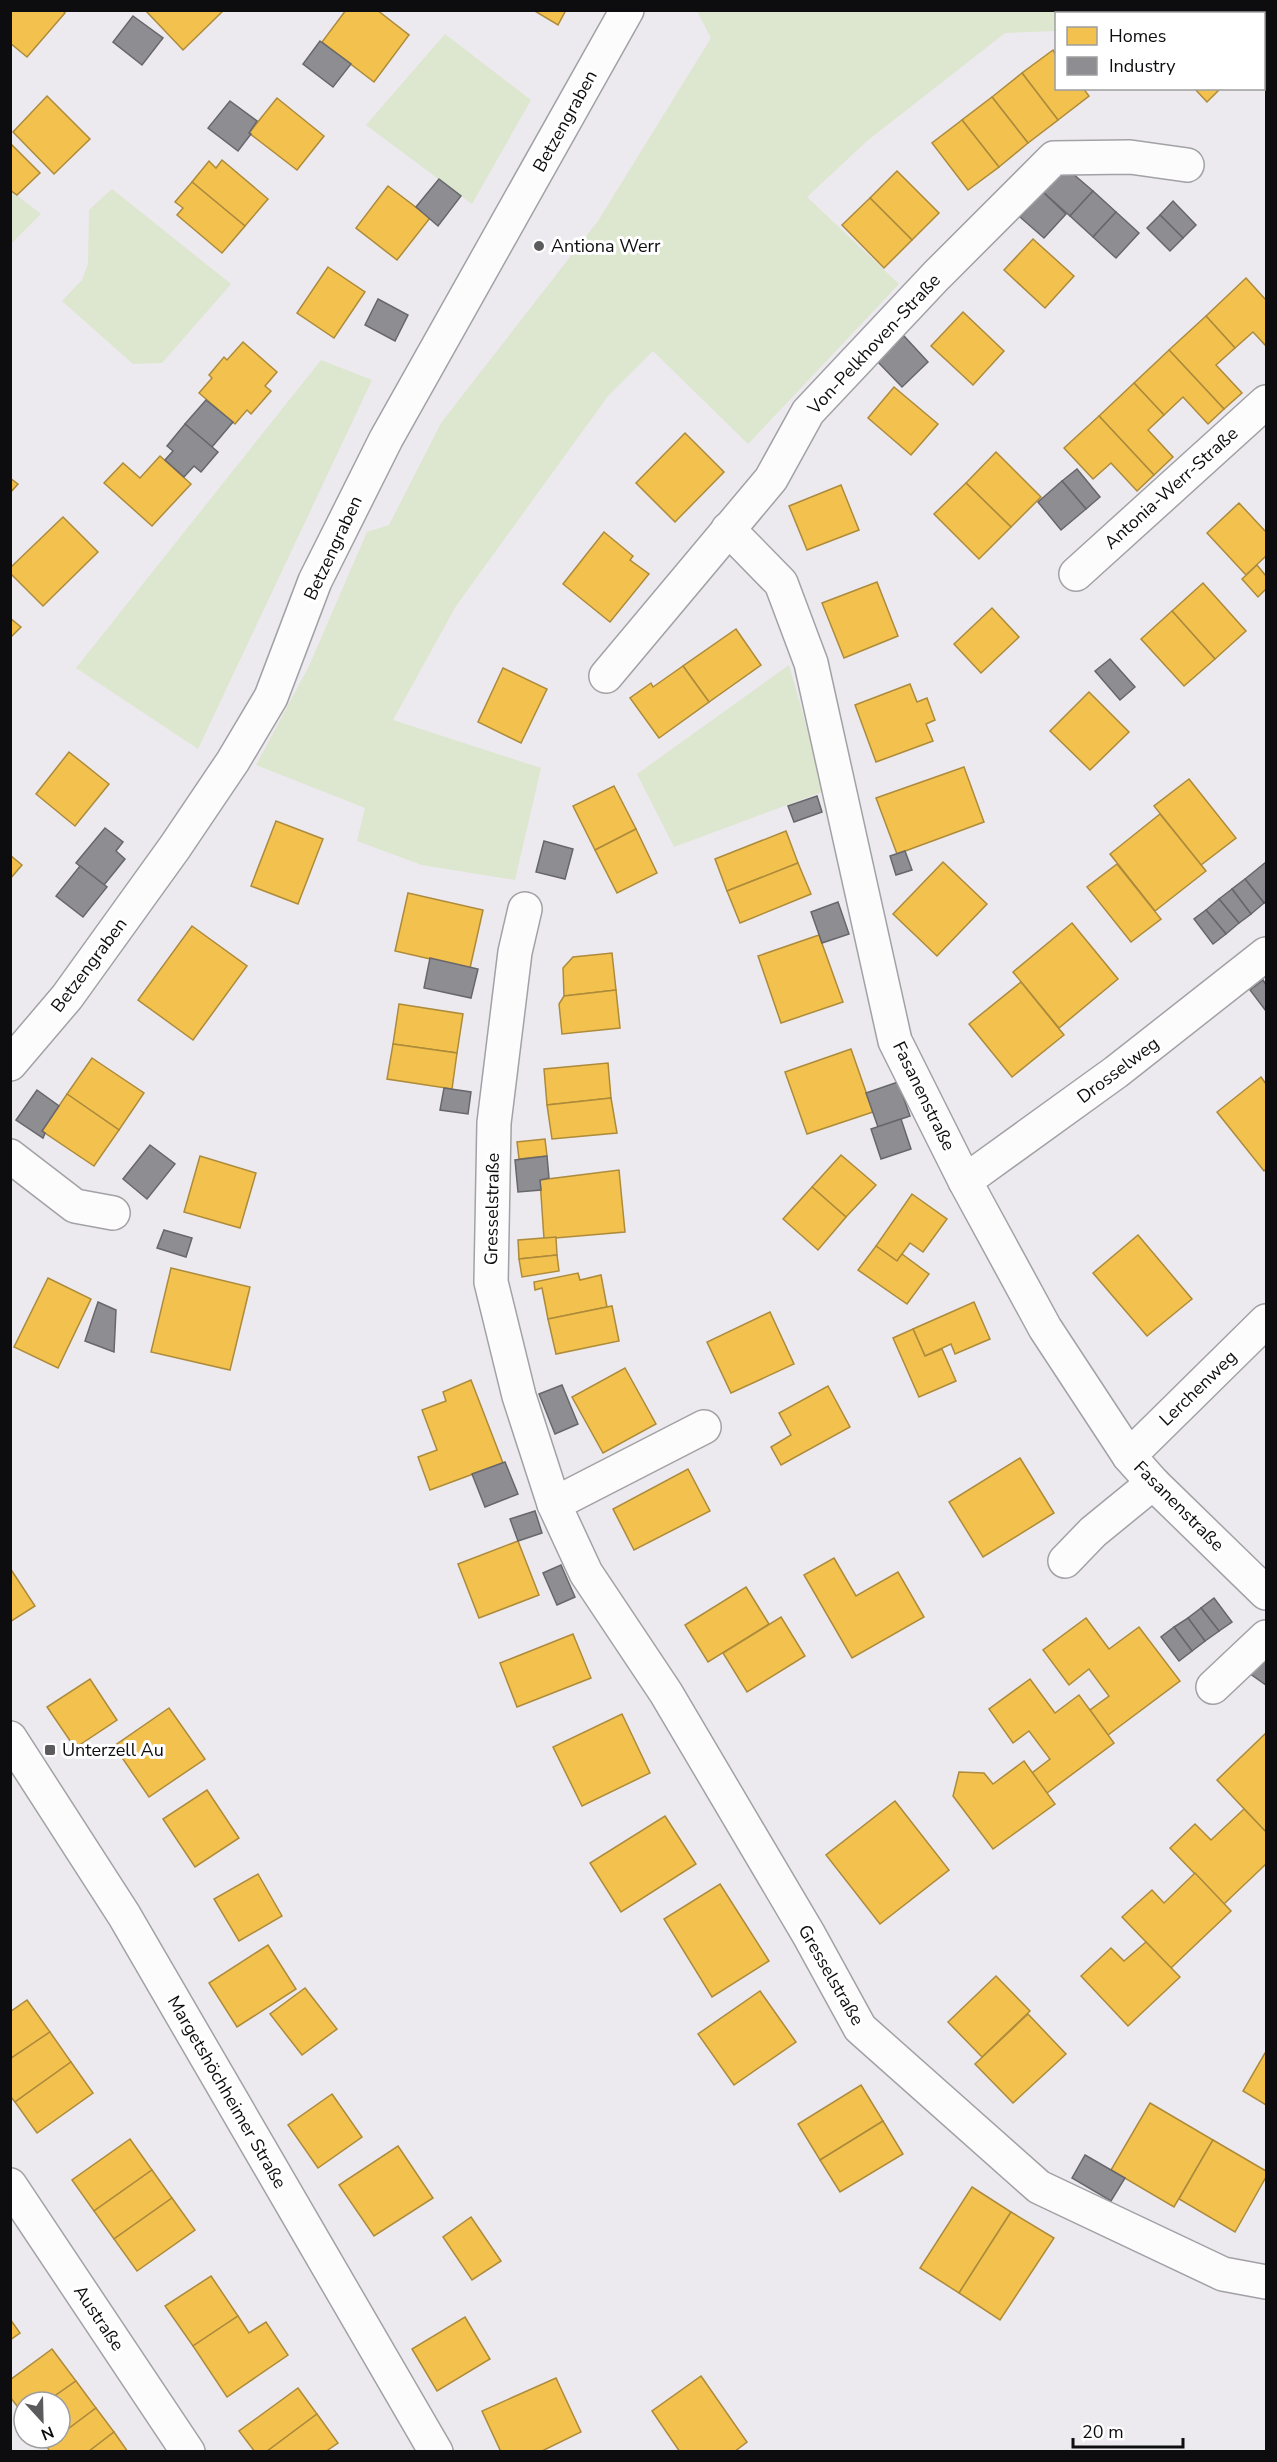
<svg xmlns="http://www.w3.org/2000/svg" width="1277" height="2462" viewBox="0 0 1277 2462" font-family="'Nunito Sans',sans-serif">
  <rect width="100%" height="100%" fill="#eceaef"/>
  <g fill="#dde6ce">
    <path d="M697,11H1139L1133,14H1056V31L1005,33L867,141L807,197L899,284L748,444L653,351L608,396L456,606L393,720L541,768L515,880L422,865L357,841L365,808L256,765L309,666L367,532L389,525L441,423L598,221L711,38Z"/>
    <path d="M445,34L531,100L472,204L366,125Z"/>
    <path d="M112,189L231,284L162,363L133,364L62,301L82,280L88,264L89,210Z"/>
    <path d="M11,191L41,214L11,244H10Z"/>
    <path d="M321,360L372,380L198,749L76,668Z"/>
    <path d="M789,665L825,791L674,847L637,774Z"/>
  </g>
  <g fill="#f2c14e" stroke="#ad8b3b" stroke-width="1.5">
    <path d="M10,10H63L65,13L27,57L10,43Z"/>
    <path d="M145,10H224L183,50Z"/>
    <path d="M346,10H377L409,35L374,82L322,42Z"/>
    <path d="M533,10H566L558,25Z"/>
    <path d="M1234,10H1266V54L1264,51V14H1231Z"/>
    <path d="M1053,50L1056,55V88H1083L1089,96L1058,120L1022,73Z"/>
    <path d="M1022,73L1058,120L1028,143L992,97Z"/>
    <path d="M1194,88H1221L1207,102Z"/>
    <path d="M47,96L90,139L54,174L13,132Z"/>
    <path d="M992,97L1028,143L999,167L962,120Z"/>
    <path d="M277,98L324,136L297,170L249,133Z"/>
    <path d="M962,120L999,167L968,190L932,143Z"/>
    <path d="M10,143L40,173L17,195L10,190Z"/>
    <path d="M222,160L268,199L245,226L192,182L209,161L216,168Z"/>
    <path d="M897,171L939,213L912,240L870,198Z"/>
    <path d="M192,182L245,226L222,253L177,215L183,208L175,202Z"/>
    <path d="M388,186L430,218L397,260L356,228Z"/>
    <path d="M870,198L912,240L884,268L842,225Z"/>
    <path d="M1033,239L1074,276L1045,308L1004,270Z"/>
    <path d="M328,267L365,292L334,338L297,313Z"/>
    <path d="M1246,278L1266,300V346L1253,332L1235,348L1206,316Z"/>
    <path d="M963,312L1004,351L973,385L931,346Z"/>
    <path d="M1206,316L1235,348L1216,365L1242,393L1224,409L1169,350Z"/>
    <path d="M243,342L277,372L265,386L271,391L251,414L247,410L235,424L199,393L212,378L209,375L224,357L227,360Z"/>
    <path d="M1169,350L1224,409L1208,424L1183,397L1164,415L1134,383Z"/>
    <path d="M1134,383L1164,415L1148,430L1173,457L1154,475L1099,416Z"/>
    <path d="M894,387L938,424L911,455L868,418Z"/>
    <path d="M1099,416L1154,475L1137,491L1111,463L1093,479L1064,448Z"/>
    <path d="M685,433L724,472L675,522L636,483Z"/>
    <path d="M996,452L1041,497L1011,527L966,483Z"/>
    <path d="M160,456L191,484L152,526L104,483L123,463L140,478Z"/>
    <path d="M10,478L18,484L10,493Z"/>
    <path d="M966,483L1011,527L979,559L934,514Z"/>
    <path d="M841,485L859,530L807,550L789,506Z"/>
    <path d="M1239,503L1266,532V556L1246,575L1207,533Z"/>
    <path d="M63,517L98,552L43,606L10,573V568Z"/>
    <path d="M604,532L633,556L630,560L649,574L610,622L563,584Z"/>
    <path d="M1257,565L1266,576V589L1258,597L1242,579Z"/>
    <path d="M877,582L898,636L844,658L822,603Z"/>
    <path d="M1203,583L1246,631L1215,659L1172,611Z"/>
    <path d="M992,608L1019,637L981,673L954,644Z"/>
    <path d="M1172,611L1215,659L1184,686L1141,639Z"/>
    <path d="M10,618L21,627L10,638Z"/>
    <path d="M736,629L761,665L709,702L683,666Z"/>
    <path d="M683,666L709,702L659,738L630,698L651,683L653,687Z"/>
    <path d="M503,668L547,689L521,743L478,722Z"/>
    <path d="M910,684L917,702L927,698L935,720L926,724L933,741L876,762L855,705Z"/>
    <path d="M1089,692L1129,732L1090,770L1050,731Z"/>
    <path d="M69,752L109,784L75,826L36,794Z"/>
    <path d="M964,767L984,822L897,854L876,798Z"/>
    <path d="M1189,779L1236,838L1201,865L1154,806Z"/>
    <path d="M614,786L636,829L595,850L573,806Z"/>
    <path d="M1160,814L1206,871L1155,911L1110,854Z"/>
    <path d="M276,821L323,839L298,904L251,886Z"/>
    <path d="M636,829L657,873L617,893L595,850Z"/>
    <path d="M786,831L798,863L727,891L715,859Z"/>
    <path d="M10,855L22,865L10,879Z"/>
    <path d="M943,862L987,904L937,956L893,914Z"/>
    <path d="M798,863L811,894L740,923L727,891Z"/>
    <path d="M1117,864L1161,919L1131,942L1087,887Z"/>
    <path d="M408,893L483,910L470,968L395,951Z"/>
    <path d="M1072,923L1118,979L1059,1028L1013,972Z"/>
    <path d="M192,926L247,966L193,1040L138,1000Z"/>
    <path d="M819,935L843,1002L781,1023L758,956Z"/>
    <path d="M612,953L616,990L564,996L563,968L573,957Z"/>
    <path d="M1021,982L1064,1035L1012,1077L969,1024Z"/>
    <path d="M616,990L620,1028L562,1034L559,1004L564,996Z"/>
    <path d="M399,1004L463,1014L457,1053L393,1044Z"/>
    <path d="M393,1044L457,1053L452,1089L387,1079Z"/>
    <path d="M851,1049L873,1112L807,1134L785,1072Z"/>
    <path d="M92,1058L144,1093L119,1130L67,1094Z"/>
    <path d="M608,1063L611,1098L547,1105L544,1069Z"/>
    <path d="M1261,1077L1266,1084V1169L1264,1171L1217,1112Z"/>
    <path d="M67,1094L119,1130L94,1166L42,1131Z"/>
    <path d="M611,1098L617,1133L552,1139L547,1105Z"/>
    <path d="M545,1139L547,1156L519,1159L517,1142Z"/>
    <path d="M841,1155L876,1185L846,1217L812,1187Z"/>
    <path d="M200,1156L256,1173L240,1228L184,1212Z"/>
    <path d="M619,1170L625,1232L544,1239L540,1180Z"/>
    <path d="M812,1187L846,1217L818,1250L783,1219Z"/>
    <path d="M912,1194L947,1219L923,1252L910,1243L897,1261L876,1246Z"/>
    <path d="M1138,1235L1192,1299L1147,1336L1093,1273Z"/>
    <path d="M556,1237L557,1255L519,1259L518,1240Z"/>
    <path d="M876,1246L897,1261L902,1254L929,1274L907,1304L858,1270Z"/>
    <path d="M557,1255L559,1271L522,1277L519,1259Z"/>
    <path d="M171,1268L250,1287L230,1370L151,1352Z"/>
    <path d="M578,1273L580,1280L601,1275L607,1307L548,1319L542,1288L535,1290L534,1282Z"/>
    <path d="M48,1278L91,1299L58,1368L14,1347Z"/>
    <path d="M974,1302L990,1339L955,1354L951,1344L925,1356L913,1329Z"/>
    <path d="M612,1306L619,1341L556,1354L548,1319Z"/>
    <path d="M770,1312L794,1364L731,1393L707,1342Z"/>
    <path d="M913,1329L925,1356L942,1349L956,1381L919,1397L893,1338Z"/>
    <path d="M625,1368L656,1424L603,1453L572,1397Z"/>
    <path d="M471,1380L503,1463L430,1490L418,1457L437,1450L422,1410L446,1401L443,1392Z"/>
    <path d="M828,1386L850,1427L781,1465L771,1447L791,1435L779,1413Z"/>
    <path d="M1020,1458L1054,1513L983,1557L949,1502Z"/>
    <path d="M688,1469L710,1511L634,1550L613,1509Z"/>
    <path d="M518,1541L539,1595L479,1618L458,1564Z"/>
    <path d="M834,1558L856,1596L898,1572L924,1617L852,1658L804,1575Z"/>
    <path d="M10,1568L35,1606L10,1622Z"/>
    <path d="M746,1587L769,1624L708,1662L685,1625Z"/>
    <path d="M781,1617L805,1656L747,1692L723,1653Z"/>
    <path d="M1086,1618L1109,1649L1139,1627L1180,1681L1108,1735L1090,1710L1109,1696L1089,1669L1069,1685L1043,1650Z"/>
    <path d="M573,1634L591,1678L517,1707L500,1663Z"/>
    <path d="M90,1679L117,1720L75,1748L47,1707Z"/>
    <path d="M1030,1679L1055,1713L1079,1695L1114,1743L1047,1793L1032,1773L1050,1759L1029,1731L1013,1743L989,1709Z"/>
    <path d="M169,1708L205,1759L149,1797L114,1746Z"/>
    <path d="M622,1714L650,1773L582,1806L553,1747Z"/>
    <path d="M1266,1733V1832L1217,1780Z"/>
    <path d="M1024,1761L1055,1804L993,1849L953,1796L959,1772L984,1773L993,1784Z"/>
    <path d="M207,1790L239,1838L195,1867L163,1819Z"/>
    <path d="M895,1801L949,1870L880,1924L826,1855Z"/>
    <path d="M1244,1809L1266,1832V1864L1224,1904L1170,1848L1195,1824L1211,1840Z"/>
    <path d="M665,1816L696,1864L621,1912L590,1863Z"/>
    <path d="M1195,1873L1231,1911L1171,1968L1122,1917L1152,1890L1164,1903Z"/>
    <path d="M258,1874L282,1916L239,1941L214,1899Z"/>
    <path d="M720,1884L769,1961L712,1997L664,1919Z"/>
    <path d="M1146,1942L1180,1977L1128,2026L1081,1976L1111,1948L1124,1961Z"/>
    <path d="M268,1945L296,1989L237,2027L209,1983Z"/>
    <path d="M996,1976L1030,2011L982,2057L948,2022Z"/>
    <path d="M305,1988L337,2029L302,2055L270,2014Z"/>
    <path d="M760,1991L796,2042L734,2085L698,2034Z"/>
    <path d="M27,2000L50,2032L10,2059V2012Z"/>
    <path d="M1028,2014L1066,2054L1013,2103L975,2064Z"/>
    <path d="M50,2032L71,2062L15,2102L10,2096V2059Z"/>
    <path d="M1265,2053H1266V2105L1243,2091Z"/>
    <path d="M71,2062L93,2093L37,2133L15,2102Z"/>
    <path d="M861,2085L883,2121L820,2160L798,2124Z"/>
    <path d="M332,2094L362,2137L318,2168L288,2125Z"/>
    <path d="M1150,2103L1213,2140L1174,2207L1111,2170Z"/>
    <path d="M883,2121L903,2154L840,2192L820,2160Z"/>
    <path d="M130,2139L152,2170L94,2211L72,2180Z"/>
    <path d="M1213,2140L1266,2171V2177L1235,2232L1179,2199Z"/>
    <path d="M398,2146L433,2198L374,2236L339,2185Z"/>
    <path d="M152,2170L172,2198L114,2239L94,2211Z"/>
    <path d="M972,2187L1011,2212L959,2293L920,2268Z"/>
    <path d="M172,2198L195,2230L137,2271L114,2239Z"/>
    <path d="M1011,2212L1054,2238L1000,2320L959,2293Z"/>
    <path d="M471,2217L501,2261L472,2280L443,2237Z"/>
    <path d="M211,2276L238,2316L193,2346L165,2306Z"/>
    <path d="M238,2316L249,2333L266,2322L288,2355L227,2397L193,2346Z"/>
    <path d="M465,2317L490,2359L437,2391L412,2349Z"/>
    <path d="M10,2319L20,2333L10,2340Z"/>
    <path d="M52,2349L76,2381L46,2402H24V2415L10,2397V2380Z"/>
    <path d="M701,2376L747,2442L734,2452H680L652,2411Z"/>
    <path d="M556,2378L581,2432L540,2452H501L482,2411Z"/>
    <path d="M76,2381L96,2408L60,2435V2402H46Z"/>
    <path d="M298,2388L317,2414L266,2452H255L239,2431Z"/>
    <path d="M96,2408L114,2432L88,2452H50L46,2445L56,2438H60V2435Z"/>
    <path d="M317,2414L338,2443L325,2452H266Z"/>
    <path d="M114,2432L128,2452H88Z"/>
    <path d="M41,2438H56L46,2445Z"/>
  </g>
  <g fill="#8d8d92" stroke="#67676b" stroke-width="1.5">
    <path d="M133,16L163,38L142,65L113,42Z"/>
    <path d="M320,41L351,64L333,87L303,64Z"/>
    <path d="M230,101L257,121L249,133L251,134L238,151L208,128Z"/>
    <path d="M1065,167L1093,191L1070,216L1043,192Z"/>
    <path d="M439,179L461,196L438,226L416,207Z"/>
    <path d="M1093,191L1116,212L1093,237L1070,216Z"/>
    <path d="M1043,192L1066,214L1044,238L1020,217Z"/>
    <path d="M1173,201L1196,225L1183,238L1160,215Z"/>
    <path d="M1116,212L1139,233L1116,258L1093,237Z"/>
    <path d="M1160,215L1183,238L1170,251L1147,228Z"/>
    <path d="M378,299L408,315L395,341L365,325Z"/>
    <path d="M904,336L928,362L902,387L877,361Z"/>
    <path d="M206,400L233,422L212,447L185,424Z"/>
    <path d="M185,424L218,452L201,472L194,466L184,477L165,460L173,451L167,446Z"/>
    <path d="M1077,469L1100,497L1086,509L1062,481Z"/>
    <path d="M1062,481L1086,509L1061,530L1038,502Z"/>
    <path d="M1110,659L1135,687L1120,700L1095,671Z"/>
    <path d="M817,796L822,812L794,822L788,806Z"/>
    <path d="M105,828L123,842L116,851L125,859L104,885L76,863Z"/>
    <path d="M544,841L573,849L565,879L536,872Z"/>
    <path d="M905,851L912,870L896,875L890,856Z"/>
    <path d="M1266,862V901L1264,903L1245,879Z"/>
    <path d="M80,866L107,887L83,917L56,896Z"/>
    <path d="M1245,879L1264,903L1251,914L1232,889Z"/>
    <path d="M1232,889L1251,914L1239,923L1219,899Z"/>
    <path d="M1219,899L1239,923L1226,934L1206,910Z"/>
    <path d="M838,902L849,934L822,943L811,912Z"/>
    <path d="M1206,910L1226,934L1213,944L1194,919Z"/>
    <path d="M430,958L478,969L471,998L424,988Z"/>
    <path d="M1263,980L1266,985V1011L1250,990Z"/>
    <path d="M898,1082L910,1116L878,1127L866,1093Z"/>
    <path d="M444,1088L471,1092L468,1114L440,1110Z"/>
    <path d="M37,1090L59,1106L42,1131L45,1133L43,1138L16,1120Z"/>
    <path d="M901,1119L911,1149L881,1159L871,1129Z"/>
    <path d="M150,1145L175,1164L147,1199L123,1179Z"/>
    <path d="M547,1156L549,1178L540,1180L541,1190L518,1192L515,1160Z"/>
    <path d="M164,1230L192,1238L186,1257L157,1248Z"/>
    <path d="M98,1302L116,1310L114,1352L85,1341Z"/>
    <path d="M562,1385L578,1424L555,1434L539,1394Z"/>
    <path d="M505,1462L518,1494L485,1507L472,1474Z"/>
    <path d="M535,1511L542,1533L518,1541L510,1519Z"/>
    <path d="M561,1565L575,1597L557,1605L543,1573Z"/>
    <path d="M1214,1598L1232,1622L1219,1631L1201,1608Z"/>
    <path d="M1201,1608L1219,1631L1205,1641L1188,1618Z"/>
    <path d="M1188,1618L1205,1641L1192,1651L1174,1627Z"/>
    <path d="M1174,1627L1192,1651L1179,1661L1161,1637Z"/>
    <path d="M1259,1658L1266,1663V1685L1249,1673Z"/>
    <path d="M1085,2155L1125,2178L1111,2201L1072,2178Z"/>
  </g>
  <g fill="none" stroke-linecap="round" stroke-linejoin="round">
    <g stroke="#a2a1a5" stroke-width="36">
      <g id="minor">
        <path d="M728,529L781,583L811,663L895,1041L965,1181L1045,1328L1129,1456L1153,1483L1266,1593"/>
        <path d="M1076,574L1266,402"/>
        <path d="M606,676L771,479L808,412L936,276L1054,158L1130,157L1187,165"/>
        <path d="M525,909L515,952L494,1123L491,1282L519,1396L554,1504"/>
        <path d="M10,1064L67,997L175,847L233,761L271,697L315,581L386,439L627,10"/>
        <path d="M10,1156L75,1206L113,1213"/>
        <path d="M965,1181L1116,1072L1266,954"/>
        <path d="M704,1427L554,1504L586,1573L666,1693L809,1935L860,2028L1039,2187L1223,2274L1266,2282"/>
        <path d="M1129,1456L1266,1321"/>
        <path d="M1065,1561L1093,1532L1153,1483"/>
        <path d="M1213,1687L1266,1637"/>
        <path d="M10,1738L124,1915L436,2452"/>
        <path d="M10,2185L188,2452"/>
      </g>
    </g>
    <use href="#minor" stroke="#fcfcfd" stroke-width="33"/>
  </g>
  <g fill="#5b5a5d" stroke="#fff" stroke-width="2">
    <circle cx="539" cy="246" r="6"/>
    <rect x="44" y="1744" width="12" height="12" rx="3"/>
  </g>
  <g text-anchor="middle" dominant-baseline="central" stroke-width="6" stroke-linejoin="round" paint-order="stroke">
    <g font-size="18" fill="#0d0d0f" stroke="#fff">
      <text transform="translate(565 121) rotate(-61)">Betzengraben</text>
      <text transform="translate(874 344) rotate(-47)">Von-Pelkhoven-Straße</text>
      <text transform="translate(1171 488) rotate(-42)">Antonia-Werr-Straße</text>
      <text transform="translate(333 548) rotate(-65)">Betzengraben</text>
      <text transform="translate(89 965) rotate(-53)">Betzengraben</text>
      <text transform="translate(1118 1070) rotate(-37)">Drosselweg</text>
      <text transform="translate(924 1096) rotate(64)">Fasanenstraße</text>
      <text transform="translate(492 1209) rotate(-89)">Gresselstraße</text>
      <text transform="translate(1198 1388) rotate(-44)">Lerchenweg</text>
      <text transform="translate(1179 1506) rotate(45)">Fasanenstraße</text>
      <text transform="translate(831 1975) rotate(60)">Gresselstraße</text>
      <text transform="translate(227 2092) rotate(60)">Margetshöchheimer Straße</text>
      <text transform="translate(99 2318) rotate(56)">Austraße</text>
    </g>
    <g font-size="18" fill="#0d0d0f" stroke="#fff" text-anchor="start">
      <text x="551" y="246">Antiona Werr</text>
      <text x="62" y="1750">Unterzell Au</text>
    </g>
  </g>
  <rect width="1277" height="2462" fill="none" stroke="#0d0d0f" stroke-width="24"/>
  <rect x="1055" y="12" width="210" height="78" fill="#ffffff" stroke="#9e9e9f" stroke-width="1.5"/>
  <rect x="1067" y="27" width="30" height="18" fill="#f2c14e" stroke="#9e9e9f" stroke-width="1.5"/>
  <text x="1109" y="42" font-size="18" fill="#0d0d0f">Homes</text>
  <rect x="1067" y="57" width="30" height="18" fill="#8d8d92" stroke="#9e9e9f" stroke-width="1.5"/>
  <text x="1109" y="72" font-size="18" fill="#0d0d0f">Industry</text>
  <g transform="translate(42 2420) rotate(158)"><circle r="28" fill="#ffffff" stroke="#9e9e9f" stroke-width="1.5"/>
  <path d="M0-4.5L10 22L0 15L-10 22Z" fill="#5b5a5d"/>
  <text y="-9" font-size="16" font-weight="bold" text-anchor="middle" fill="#0d0d0f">N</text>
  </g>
  <path d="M1073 2438v9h110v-9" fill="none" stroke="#0d0d0f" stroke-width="3"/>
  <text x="1082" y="2438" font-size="18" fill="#0d0d0f" stroke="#ffffff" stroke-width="4.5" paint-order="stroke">20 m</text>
</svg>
